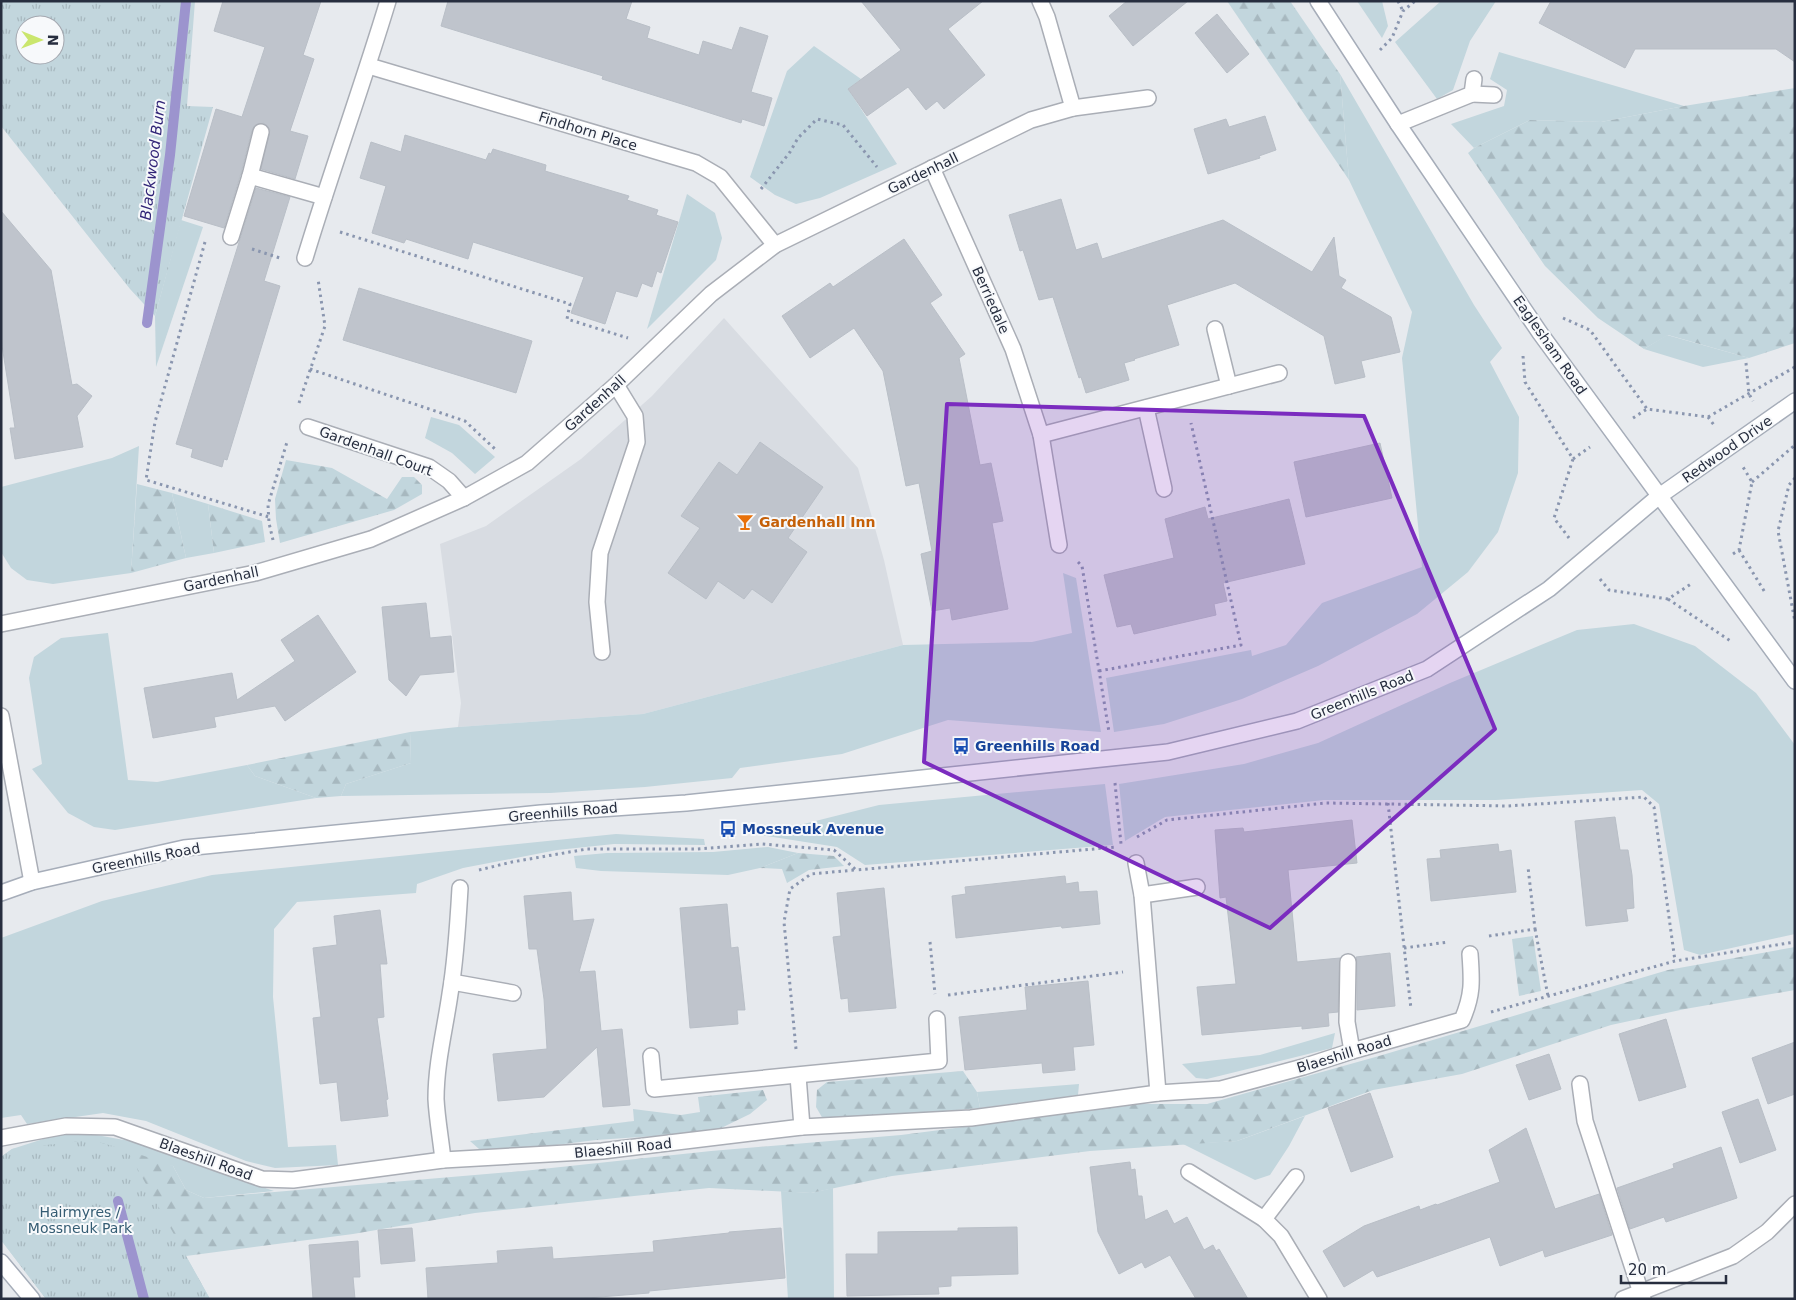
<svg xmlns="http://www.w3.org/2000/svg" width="1796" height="1300" viewBox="0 0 1796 1300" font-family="'DejaVu Sans',sans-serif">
  <defs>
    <pattern id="forest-firs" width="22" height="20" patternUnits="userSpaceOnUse" patternTransform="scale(1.25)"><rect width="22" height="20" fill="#c2d6dd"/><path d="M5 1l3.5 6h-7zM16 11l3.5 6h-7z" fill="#a7b8bf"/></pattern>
    <pattern id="park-tufts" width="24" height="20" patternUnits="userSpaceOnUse" patternTransform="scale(1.25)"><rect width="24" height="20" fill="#c2d6dd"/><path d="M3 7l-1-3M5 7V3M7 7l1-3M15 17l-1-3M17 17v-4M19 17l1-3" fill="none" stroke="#a7b8bf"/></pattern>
  </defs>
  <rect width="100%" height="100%" fill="#e7eaee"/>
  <path fill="#d8dce2" d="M724,318L858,468L884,560L903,645L643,714L458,727L461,703L440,544L486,526L581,459L652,396Z"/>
  <g fill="#c2d6dd">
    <path d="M1357,1H1382L1388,26L1382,38Z"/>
    <path d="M1441,1H1496L1470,41L1453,90L1437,99L1395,42Z"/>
    <path d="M814,46L861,79L848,89L897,164L820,198L796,204L775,195L750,177L787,71Z"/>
    <path d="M1499,52L1684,106L1601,122L1530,120L1474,148L1451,124L1504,106L1507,90L1490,79Z"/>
    <path d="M1340,74L1474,305L1502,348L1490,362L1519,417L1518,473L1498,532L1468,572L1417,614L1318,666L1242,699L1164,724L1114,732L1106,678L1251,650L1252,656L1286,645L1322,603L1422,567L1402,358L1412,312L1349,180Z"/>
    <path d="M687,194L715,213L722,238L716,260L647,329Z"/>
    <path d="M181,220L203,227L156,367L155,316Z"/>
    <path d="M1667,335L1749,358L1703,367L1644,349Z"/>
    <path d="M431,417L459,425L495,457L475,474L452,453L425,438Z"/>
    <path d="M139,446L131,573L53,584L27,580L11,568L1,552V487L112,458Z"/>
    <path d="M172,493L208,504L214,553L186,558Z"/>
    <path d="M1063,573L1076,578L1101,732L948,720L842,754L740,768L732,778L645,787L550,793L341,796L346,784L411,763L410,732L458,727L643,714L903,645L1032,642L1072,633Z"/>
    <path d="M1634,624L1695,646L1756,693L1795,745V934L1700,955L1684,950L1659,804L1642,790L1496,800H1324L1165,817L1125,841L1119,784L1244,764L1318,743L1450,683L1577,630Z"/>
    <path d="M108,633L128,780L157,782L247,765L255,776L316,798L115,830L94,827L68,813L32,769L42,764L29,678L34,657L61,638Z"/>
    <path d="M1105,784L1113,845L865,865L837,847L760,835L879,805Z"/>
    <path d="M616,834L704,839L705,845L614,844L557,850L463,868L417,884L416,893L297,902L274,929L273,997L288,1147L336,1145L338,1165L275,1168L246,1161L146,1121L103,1113L27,1124L21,1115L1,1118V938L102,901L212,875Z"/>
    <path d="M768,847L798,853L760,868L728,875L601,871L576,868L574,856L607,853L713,852Z"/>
    <path d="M1335,1033L1332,1048L1207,1079L1196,1078L1182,1064L1260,1055Z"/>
    <path d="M1079,1084L1078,1095L980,1108L977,1092Z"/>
    <path d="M1305,1116L1289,1146L1270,1175L1255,1180L1183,1144L1237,1141Z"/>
    <path d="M62,1133L91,1134L141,1143L196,1165L274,1191L204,1198L186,1190L173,1166L12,1149Z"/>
    <path d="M833,1188L834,1299H788L781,1191L811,1193Z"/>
  </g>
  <g fill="url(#forest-firs)">
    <path d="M1227,1H1290L1340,74L1349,180Z"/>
    <path d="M1795,88V343L1749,358L1668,335L1644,349L1598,318L1545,266L1468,153L1474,148L1530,120L1601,122L1684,106Z"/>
    <path d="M286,460L332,468L387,499L402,477H414L422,485V494L394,510L280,543L276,519L275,499Z"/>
    <path d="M137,484L172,493L186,558L131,573Z"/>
    <path d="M208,504L262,521L265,542L214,553Z"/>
    <path d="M410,732L411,763L346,784L341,796L316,798L255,776L247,765Z"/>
    <path d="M798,853L834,856L844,866L809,870L787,883L782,869L760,868Z"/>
    <path d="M1533,936L1541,991L1519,996L1512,939Z"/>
    <path d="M1795,947V990L1685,1009L1611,1025L1462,1074L1373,1090L1237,1141L1090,1151L892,1176L811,1193L709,1188L475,1213L353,1234L186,1256L210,1299H46L1,1240V1157L12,1149L91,1140L127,1150L173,1166L186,1190L204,1198L523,1171L711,1151L901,1135L1141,1104H1207L1379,1056L1668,970Z"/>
    <path d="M963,1071L977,1092L980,1108L888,1116L823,1119L816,1107L817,1090L827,1082Z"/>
    <path d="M763,1090L767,1100L750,1114L713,1132L596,1140L501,1152L479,1149L470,1141L634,1121L633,1109L681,1115L700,1112L698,1097Z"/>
  </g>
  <g fill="url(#park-tufts)" fill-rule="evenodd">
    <path d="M1,1H195L187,106L213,107L155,316L130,289L1,126ZM25,25H55V55H25Z"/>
    <path d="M91,1140L127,1150L210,1299H46L1,1240V1157L12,1149Z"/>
  </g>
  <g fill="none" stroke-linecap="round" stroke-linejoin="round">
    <g stroke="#9c94ce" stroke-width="10">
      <path d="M147,323L170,155L186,1"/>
      <path d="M118,1201L144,1299"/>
    </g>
  </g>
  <g fill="#bfc4cc" stroke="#b9bfc7">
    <path d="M223,1H321L303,55L314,59L290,131L308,136L295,179L261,169L270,130L264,123L255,125L252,130L241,173L224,228L184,216L216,109L242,117L265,47L214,31Z"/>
    <path d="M448,1H632L626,19L650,27L647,38L699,55L703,41L732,50L740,27L768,36L751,92L772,98L764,126L742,119L741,123L685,105L602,79L603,76L441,26Z"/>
    <path d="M861,1H983L948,29L985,75L944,109L937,101L926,110L908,87L867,116L848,89L901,50Z"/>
    <path d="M1127,1H1188L1133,46L1109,16Z"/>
    <path d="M1551,1H1795V62L1776,49H1635L1625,68L1539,23Z"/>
    <path d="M1217,14L1249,54L1227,73L1195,33Z"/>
    <path d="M1265,116L1276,150L1259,156L1260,158L1208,174L1194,129L1226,119L1229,127Z"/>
    <path d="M405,135L486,160L489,153L491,154L493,149L546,165L545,171L629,196L627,200L658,210L656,215L678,222L661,273L657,271L652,287L642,283L637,297L616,291L605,324L571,313L584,277L473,242L468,259L406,239L404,243L372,233L386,186L360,178L371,142L401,152Z"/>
    <path d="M256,188L290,197L264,281L280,286L227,460L224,459L222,467L191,457L193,449L176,444Z"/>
    <path d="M1061,199L1076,250L1097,243L1102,259L1223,220L1312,272L1334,237L1339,276L1346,280L1341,288L1391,317L1400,352L1361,361L1365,377L1335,384L1324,336L1235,283L1167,305L1179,345L1134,359L1135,360L1124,363L1129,380L1086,393L1081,377L1079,378L1053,297L1039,300L1023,250L1020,251L1009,215Z"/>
    <path d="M1,211L51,270L72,385L77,384L92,396L77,416L83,447L15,459L10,428H15L1,339Z"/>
    <path d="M904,239L942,295L930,303L965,354L959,358L980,465L991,463L1003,521L992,523L1008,609L952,620L950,608L932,611L921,554L932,551L919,483L906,486L883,371L854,328L810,358L782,316L830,283L833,287Z"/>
    <path d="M359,288L532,341L516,393L343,340Z"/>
    <path d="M760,442L823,487L788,538L807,552L772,603L752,589L744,599L718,581L706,599L668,573L700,528L681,516L719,462L737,475Z"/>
    <path d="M1380,443L1392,498L1306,517L1294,462Z"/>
    <path d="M1289,499L1305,564L1223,583L1227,601L1214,604L1216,615L1134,634L1131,624L1117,627L1104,575L1174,558L1165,519L1205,507L1208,519Z"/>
    <path d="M426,603L430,638L451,636L454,672L420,675L406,696L389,680L382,607Z"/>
    <path d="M318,615L356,672L285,721L275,706L214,717L216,727L153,738L144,688L232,673L237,700L295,661L281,640Z"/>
    <path d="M1615,817L1620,850H1628L1632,875L1634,908L1626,909L1628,921L1586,926L1575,821Z"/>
    <path d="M1352,820L1357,863L1288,870L1297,962L1340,958L1338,1012L1328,1013L1329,1026L1302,1029V1026L1202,1035L1197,987L1236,984L1226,897L1220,898L1215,830L1243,828L1244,832Z"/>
    <path d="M1498,844L1499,852L1511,850L1516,892L1431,901L1427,859L1441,858L1440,850Z"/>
    <path d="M1065,876L1066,884L1078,882L1079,892L1097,891L1100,924L1062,928L1061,926L956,938L952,896L966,894L965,887Z"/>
    <path d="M884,888L896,1008L849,1012L848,998L841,999L833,937L841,936L837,893Z"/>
    <path d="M571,892L573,921L594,919L579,972L595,971L601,1031L622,1029L630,1105L603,1107L597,1047L544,1097L498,1101L493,1054L547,1049L544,999L537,949H529L524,896Z"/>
    <path d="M727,904L731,948L738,947L745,1010H737L738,1024L690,1028L680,908Z"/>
    <path d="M380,910L387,964H380L384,1017L377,1018L388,1099L386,1100L388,1116L341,1121L337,1082L320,1084L313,1018L321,1017L313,948L337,945L334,916Z"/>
    <path d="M1390,953L1395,1006L1357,1010V962L1356,957Z"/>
    <path d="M1088,981L1094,1045L1073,1047L1075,1070L1043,1073L1042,1063L965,1070L959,1017L1027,1010L1025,987Z"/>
    <path d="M1666,1019L1686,1087L1639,1101L1619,1034Z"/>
    <path d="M1795,1042V1094L1768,1104L1752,1058Z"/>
    <path d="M1549,1054L1561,1089L1529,1100L1516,1065Z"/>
    <path d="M1370,1093L1393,1157L1351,1172L1328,1108Z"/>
    <path d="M1758,1099L1776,1150L1740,1163L1722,1112Z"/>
    <path d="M1526,1128L1555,1209L1599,1194L1612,1235L1545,1257L1543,1250L1500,1266L1490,1237L1377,1277L1373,1270L1344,1287L1323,1251L1364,1226L1419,1206L1420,1210L1436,1204L1437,1205L1500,1182L1489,1150Z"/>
    <path d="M1721,1147L1737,1198L1666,1222L1664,1217L1630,1229L1617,1188L1674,1168L1673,1164Z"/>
    <path d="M1130,1162L1131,1170L1135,1169L1138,1196H1142L1145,1220L1167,1210L1174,1224L1187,1217L1204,1250L1213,1245L1216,1251L1219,1249L1248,1299H1196L1170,1255L1145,1268L1142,1262L1119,1274L1098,1232L1090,1167Z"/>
    <path d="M1017,1227L1018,1274L951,1276V1286L938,1287L939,1294L847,1296L846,1254H878V1232L958,1231V1228H960Z"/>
    <path d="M412,1228L415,1261L381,1264L378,1230Z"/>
    <path d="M781,1228L785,1278L649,1291V1293L575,1299H428L426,1268L498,1263L497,1251L552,1247L553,1259L654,1252L653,1241L729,1233V1232Z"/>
    <path d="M358,1241L360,1277H353L355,1299H313L309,1245Z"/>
  </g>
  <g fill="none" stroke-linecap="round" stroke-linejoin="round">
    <g stroke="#aaaeb6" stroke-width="18">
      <g id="lane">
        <path d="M1472,94L1494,95"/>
        <path d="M1398,124L1472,94L1474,79"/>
        <path d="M602,652L597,602L600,553L637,442L635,416L616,385"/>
        <path d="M1348,962L1347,1022L1352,1051"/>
        <path d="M1580,1084L1585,1121L1643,1299"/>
      </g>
    </g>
    <g stroke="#aaaeb6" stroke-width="18">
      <g id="street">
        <path d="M1040,1L1047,17L1073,108"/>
        <path d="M369,66L696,163L720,177L775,245"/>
        <path d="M932,168L1013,349L1041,435L1059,545"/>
        <path d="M250,176L324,197"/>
        <path d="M231,237L250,176L261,132"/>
        <path d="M305,258C331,172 362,87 388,1"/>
        <path d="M1215,329L1229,386"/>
        <path d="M1146,408L1164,489"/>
        <path d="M308,427L429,467L449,481L464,498"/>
        <path d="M1041,435L1279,373"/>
        <path d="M1,624L255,573L371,539L464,498L527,463L616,385L711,294L775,245L1031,120L1073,108L1148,98"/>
        <path d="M1,716L32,882"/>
        <path d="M1136,863L1142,895L1158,1093"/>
        <path d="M1142,895L1197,887"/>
        <path d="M452,982L513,993"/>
        <path d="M651,1056L654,1089L939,1061L937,1019"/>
        <path d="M798,1076L802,1127"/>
        <path d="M1,1138L66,1126L115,1127L262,1179L293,1180L443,1160L602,1151L802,1127L971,1118L1158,1093L1221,1089L1303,1067L1352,1051L1462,1020C1473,995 1472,981 1470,954"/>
        <path d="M443,1160C441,1140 437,1119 436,1099C436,1063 445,1029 450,994C456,959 458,923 460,888"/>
        <path d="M1189,1172L1264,1219L1281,1236L1319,1299"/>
        <path d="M1264,1219L1296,1177"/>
        <path d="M1623,1299L1733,1256L1767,1232L1795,1204"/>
      </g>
    </g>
    <g stroke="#a6adb9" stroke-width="18">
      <g id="secondary">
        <path d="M1318,1L1398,124L1540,333L1795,681"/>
        <path d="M1,893L32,882L184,848L541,813L686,803L1168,752L1297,721L1427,669L1549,589L1658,497L1795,401"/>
        <path d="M1,1262L32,1299"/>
      </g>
    </g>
    <g stroke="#8a96af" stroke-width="3" stroke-dasharray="2.5 4" stroke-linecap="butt">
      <path d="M1398,1L1403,11"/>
      <path d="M1380,50L1392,38L1403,11L1415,1"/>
      <path d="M761,189L790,152L798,138L817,119L843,125L877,167"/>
      <path d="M340,232L570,304L567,319L628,338"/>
      <path d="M205,242L155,422L146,480L269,517"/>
      <path d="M252,249L280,258"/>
      <path d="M1563,318L1590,330L1647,409"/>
      <path d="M1523,356L1525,382L1573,459L1554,518L1569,538"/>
      <path d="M1746,363L1749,394L1753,401"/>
      <path d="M310,369L465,421L496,450"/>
      <path d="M299,403L325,326L318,279"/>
      <path d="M1708,417L1795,367"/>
      <path d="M1633,418L1647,409L1708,417L1714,425"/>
      <path d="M1573,459L1590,447"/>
      <path d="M1795,478L1789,485L1778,531L1795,622"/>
      <path d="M1752,482L1795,445"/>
      <path d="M273,540L269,523L268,505L287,442"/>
      <path d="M1739,550L1766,594"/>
      <path d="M1733,554L1739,550L1752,482L1743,467"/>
      <path d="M1078,562L1082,566L1109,732"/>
      <path d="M1600,579L1609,590L1668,599L1691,584"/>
      <path d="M1668,599L1732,642"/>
      <path d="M1099,671L1241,645L1191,423"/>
      <path d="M1115,783L1121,844"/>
      <path d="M1388,803L1411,1009"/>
      <path d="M1137,837L1167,820L1326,803L1508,806L1644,797L1654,807L1675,961"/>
      <path d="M479,870L512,862L587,849H697L762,844L834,850L856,870L1116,847"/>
      <path d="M1535,929L1548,996"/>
      <path d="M1489,936L1535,929L1528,867"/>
      <path d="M930,942L935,994"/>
      <path d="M1404,948L1448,942"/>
      <path d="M948,995L1123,972"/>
      <path d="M1491,1012L1675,961L1795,942"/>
      <path d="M796,1049L784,922L790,889L811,874L855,870"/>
    </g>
    <use href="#lane" stroke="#fff" stroke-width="15"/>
    <use href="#street" stroke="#fff" stroke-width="15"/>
    <use href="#secondary" stroke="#fff" stroke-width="15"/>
  </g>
  <path fill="#7b2cbf" fill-opacity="0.2" stroke="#7b2cbf" stroke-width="4" stroke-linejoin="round" d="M947,404L1364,416L1495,729L1270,928L924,762Z"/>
  <defs>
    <g id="bar-bare" transform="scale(1.35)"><path d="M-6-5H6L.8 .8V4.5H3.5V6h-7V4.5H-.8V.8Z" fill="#e8710a" stroke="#f7f9fb" stroke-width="2.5" paint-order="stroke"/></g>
    <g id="bus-bare" transform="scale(1.35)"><path d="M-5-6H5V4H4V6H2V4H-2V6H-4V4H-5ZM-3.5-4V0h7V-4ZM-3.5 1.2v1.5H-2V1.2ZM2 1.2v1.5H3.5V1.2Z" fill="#1a4fb4" stroke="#f7f9fb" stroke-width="2.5" paint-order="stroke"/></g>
  </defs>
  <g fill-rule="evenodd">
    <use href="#bar-bare" x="745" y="522"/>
    <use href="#bus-bare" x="961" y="746"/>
    <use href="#bus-bare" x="728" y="829"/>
  </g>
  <g text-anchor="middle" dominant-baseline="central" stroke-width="4" stroke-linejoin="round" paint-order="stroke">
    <g font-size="14" fill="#272e3f" stroke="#f7f9fb">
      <text transform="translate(588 131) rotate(17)">Findhorn Place</text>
      <text transform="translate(923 173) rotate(-26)">Gardenhall</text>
      <text transform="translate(991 300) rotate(66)">Berriedale</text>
      <text transform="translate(1550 345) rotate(55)">Eaglesham Road</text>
      <text transform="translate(595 403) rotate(-42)">Gardenhall</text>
      <text transform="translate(1727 449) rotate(-35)">Redwood Drive</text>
      <text transform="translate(376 451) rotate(20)">Gardenhall Court</text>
      <text transform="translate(221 579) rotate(-12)">Gardenhall</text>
      <text transform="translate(1362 695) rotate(-22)">Greenhills Road</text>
      <text transform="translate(563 812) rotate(-5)">Greenhills Road</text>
      <text transform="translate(146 858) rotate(-11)">Greenhills Road</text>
      <text transform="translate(1344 1054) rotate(-17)">Blaeshill Road</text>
      <text transform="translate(623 1148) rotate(-6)">Blaeshill Road</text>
      <text transform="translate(206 1159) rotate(20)">Blaeshill Road</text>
    </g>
    <g font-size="14" font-weight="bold" fill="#c56008" stroke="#f7f9fb" text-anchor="start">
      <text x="759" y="522">Gardenhall Inn</text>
    </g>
    <g font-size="14" font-weight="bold" fill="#164399" stroke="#f7f9fb" text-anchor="start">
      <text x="975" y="746">Greenhills Road</text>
      <text x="742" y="829">Mossneuk Avenue</text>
    </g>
    <g font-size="14" fill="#345c73" stroke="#f7f9fb">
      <text x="80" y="1212">Hairmyres /<tspan x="80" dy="16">Mossneuk Park</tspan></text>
    </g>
    <g font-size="15" font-style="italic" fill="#312577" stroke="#f7f9fb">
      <text transform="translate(153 160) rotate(-83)">Blackwood Burn</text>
    </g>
  </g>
  <rect width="1796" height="1300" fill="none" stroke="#272e3f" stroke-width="5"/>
  <g transform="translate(40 40) rotate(91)"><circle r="24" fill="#f7f9fb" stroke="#a4a8b0"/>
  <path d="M0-4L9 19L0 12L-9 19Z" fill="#cae66d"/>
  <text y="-8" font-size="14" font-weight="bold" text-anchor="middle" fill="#272e3f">N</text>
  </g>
  <path d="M1621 1275v8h105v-8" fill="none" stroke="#272e3f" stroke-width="2.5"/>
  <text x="1628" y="1275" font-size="15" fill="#272e3f" stroke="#f7f9fb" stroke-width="4" paint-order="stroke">20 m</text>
</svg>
